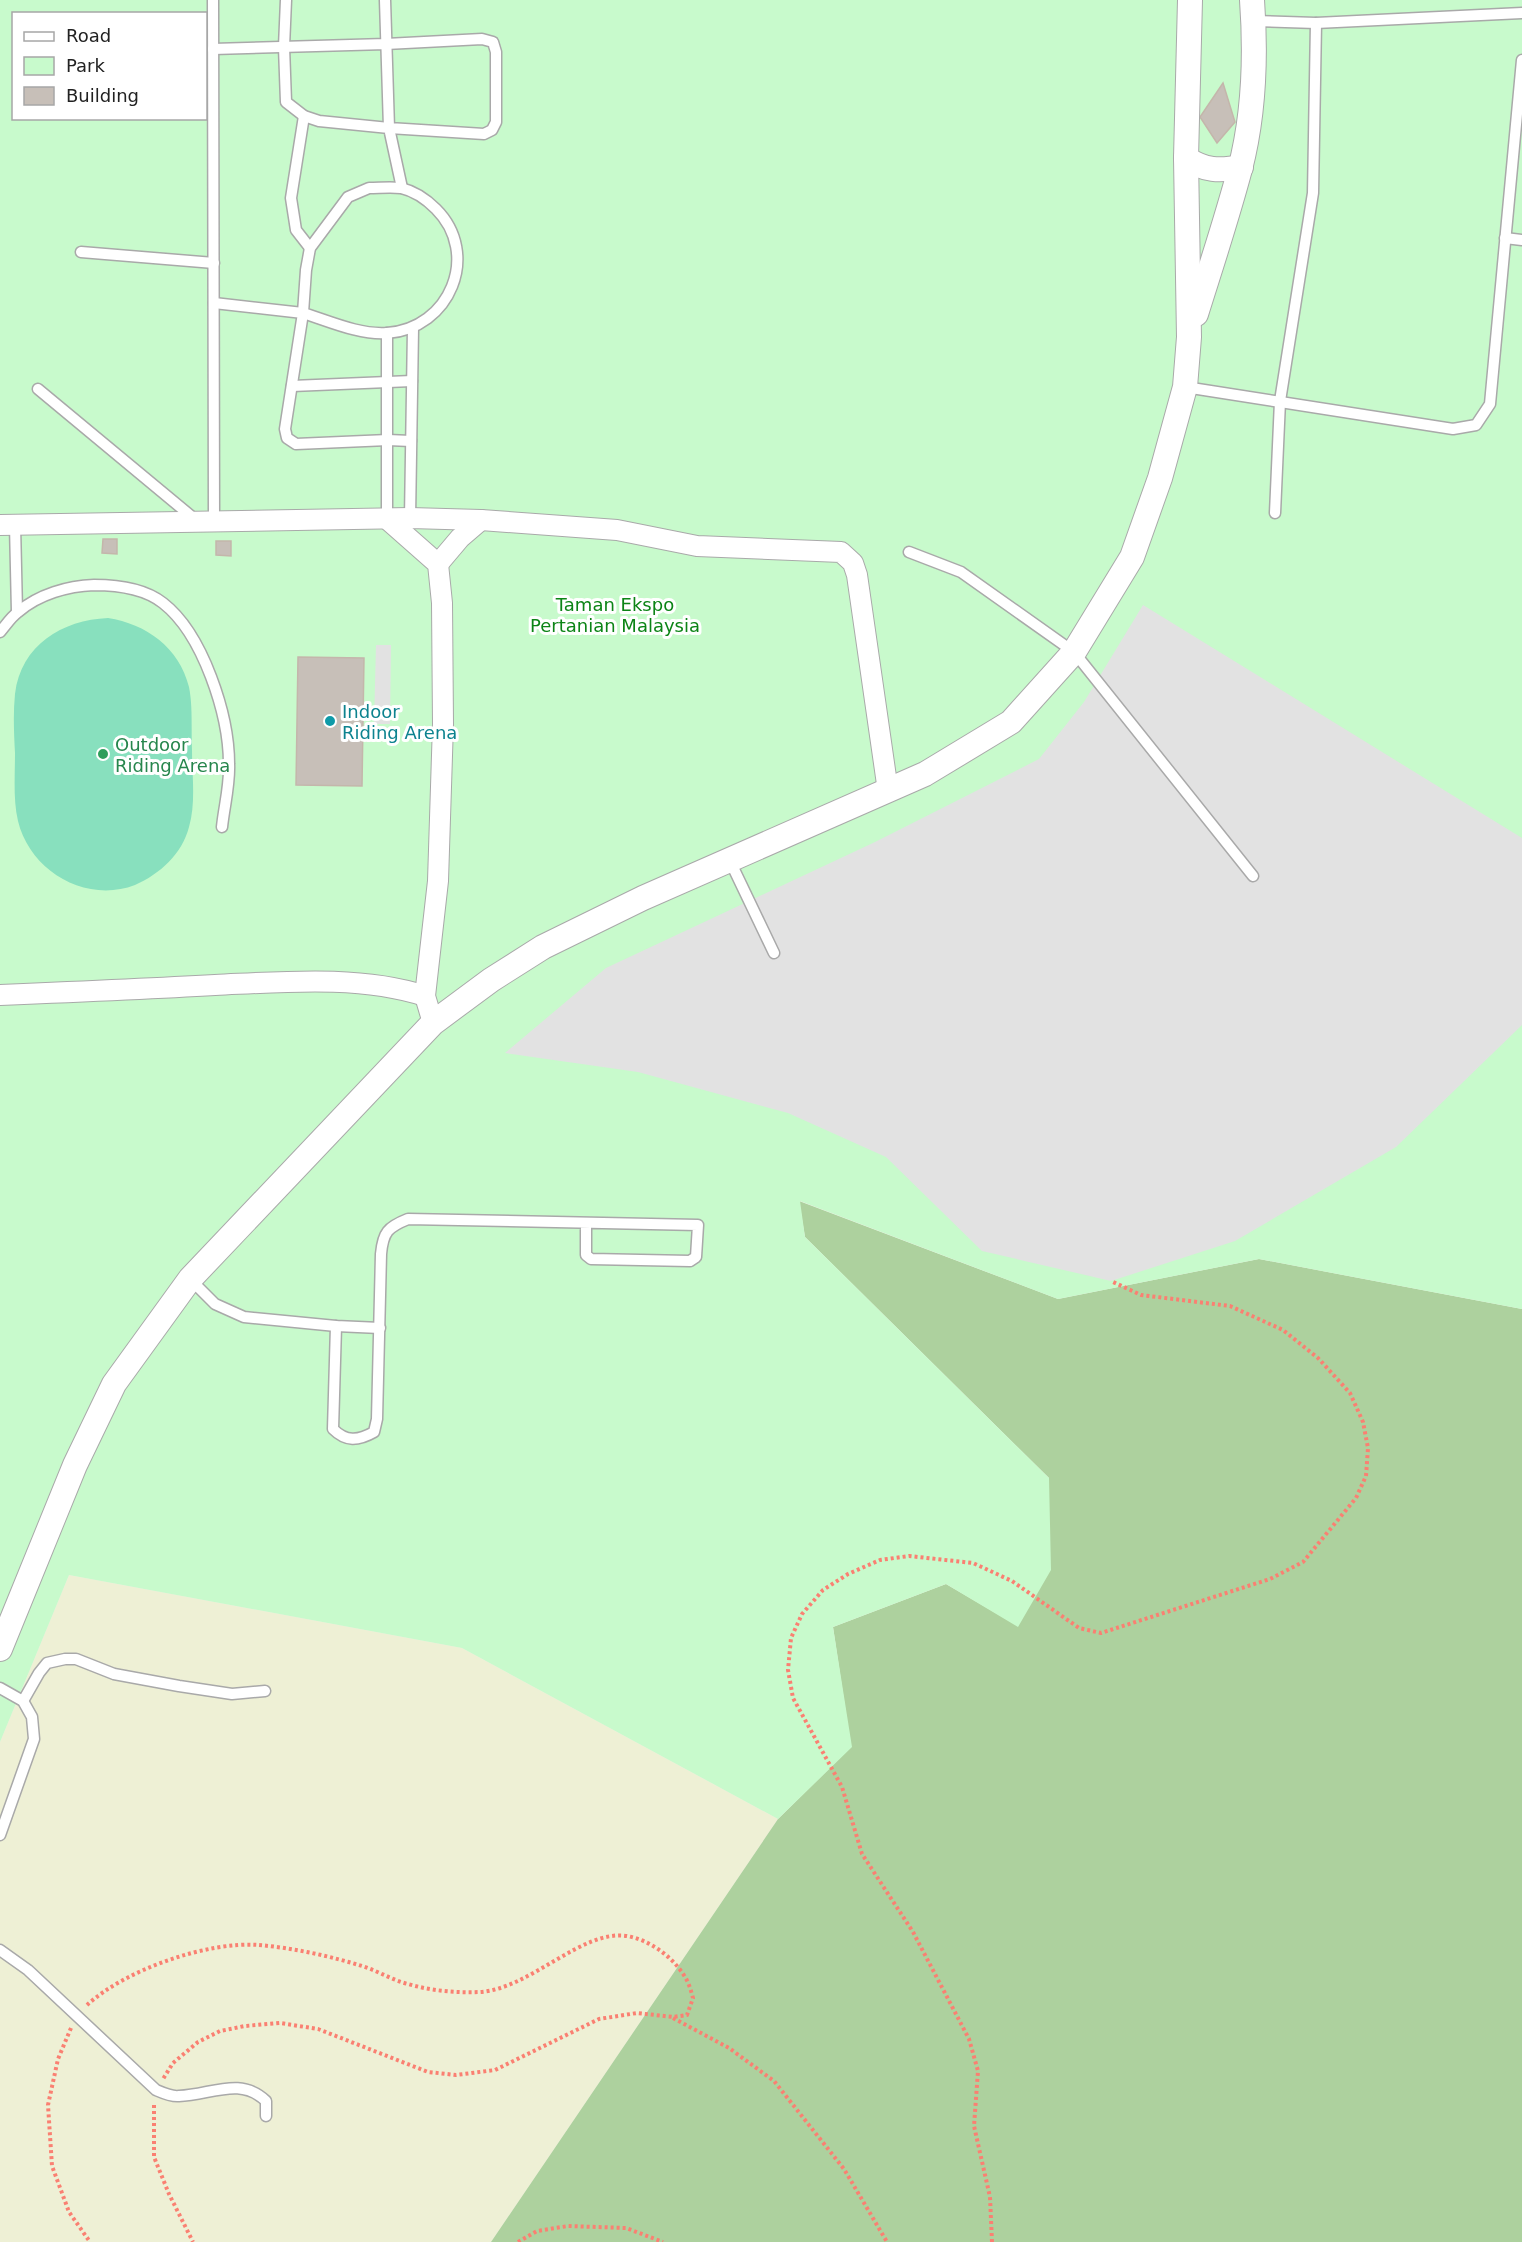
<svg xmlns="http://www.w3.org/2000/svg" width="1522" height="2242" viewBox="0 0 1522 2242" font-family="'DejaVu Sans',sans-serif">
  <rect width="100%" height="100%" fill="#f2efe9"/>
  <path fill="#eef0d5" d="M69,1575L462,1648L778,1819L491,2242H0V1742Z"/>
  <path fill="#add19e" d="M799,1201L1058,1299L1259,1259L1522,1309V2242H491L778,1819L851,1747L833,1627L946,1584L1018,1626L1049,1478L805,1237Z"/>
  <path fill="#c8facc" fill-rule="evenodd" d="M0,0H1522V1309L1259,1259L1058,1299L800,1201L805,1237L1049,1478L1051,1570L1018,1627L946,1584L833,1627L852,1747L778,1819L462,1648L69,1575L0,1742ZM14,14H206V118H14Z"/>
  <path fill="#88e0be" d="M108,618C146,624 179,647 189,687C193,707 191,730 192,750C192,776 196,803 189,827C182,854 160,874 135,885C86,904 30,871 18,821C13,800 15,775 15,753C14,734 13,714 15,694C21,645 62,620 108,618Z"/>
  <g fill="#e2e2e2">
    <path d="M1143,605L1522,838V1025L1396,1147L1235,1241L1111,1281L982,1251L886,1157L788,1113L638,1072L505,1053L606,968L875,842L1039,759L1084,702Z"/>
    <path d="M376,645H391L390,724H374Z"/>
  </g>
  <g fill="#c7bfb8" stroke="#c4b6ab" stroke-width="1.5">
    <path d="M1223,83L1235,122L1217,143L1200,117Z"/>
    <path d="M103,539H117V554L102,553Z"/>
    <path d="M216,541H231V556L216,555Z"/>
    <path d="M298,657L364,658L362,786L296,785Z"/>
  </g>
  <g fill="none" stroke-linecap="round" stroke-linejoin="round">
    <g stroke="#a9a9a9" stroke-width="13">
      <g id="service">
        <path d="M213,0L214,521"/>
        <path d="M286,0L284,47L286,102L304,116L319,121L389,128L402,188"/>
        <path d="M1254,21L1316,23L1522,13"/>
        <path d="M213,49L386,44L482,39L493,42L496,52V122L492,130L484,134L389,128L385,0"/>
        <path d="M304,116L291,198L296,230L310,248"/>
        <path d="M369,188C379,188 391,187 401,188C414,191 427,200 436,209C481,254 450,329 387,333C359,335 329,321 303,313L306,270L310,248L348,197Z"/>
        <path d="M1505,238L1522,240"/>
        <path d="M81,252L214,263"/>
        <path d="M214,303L303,313L285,429L287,438L296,444L388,440L411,441"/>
        <path d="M387,333V519"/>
        <path d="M292,386L412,381"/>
        <path d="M1185,387L1453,429L1476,425L1490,404L1522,60"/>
        <path d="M38,389L197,521"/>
        <path d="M1275,513L1280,401L1313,193L1316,23"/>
        <path d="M410,518L413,328"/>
        <path d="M15,525L17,612"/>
        <path d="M909,552L961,572L1074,652L1253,876"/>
        <path d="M0,632C6,625 11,617 18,612C39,594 68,586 94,585C118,585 144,588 163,603C203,634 229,715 229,764C230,785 224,807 222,827"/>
        <path d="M730,861L774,953"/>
        <path d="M190,1279L215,1304L244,1317L336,1326L380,1328"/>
        <path d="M336,1326L333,1429C346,1442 358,1441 374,1432L377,1419L381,1254C383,1232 388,1227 408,1219L698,1225L696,1257L690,1261L591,1259L586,1255V1223"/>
        <path d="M0,1688L23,1701L32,1717L34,1739L0,1835"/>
        <path d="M23,1701L39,1673L47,1663L65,1659H76L114,1674L179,1686L232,1694L265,1691"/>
        <path d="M0,1950L28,1970L156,2090C163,2093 172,2097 179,2096C211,2095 240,2076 266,2101V2116"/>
      </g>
    </g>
    <g stroke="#a9a9a9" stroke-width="22">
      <g id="minor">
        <path d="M387,519L438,564L442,603L443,724L438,881L425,996L433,1023"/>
        <path d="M0,525L410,518L481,520L617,530L697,546L841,552L853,563L857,575L888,791"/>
        <path d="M438,564L460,538L481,520"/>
        <path d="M0,995C72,992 144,989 215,985C283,982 360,975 425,996"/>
      </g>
    </g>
    <g stroke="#a9a9a9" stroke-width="26">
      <g id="tertiary">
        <path d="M1186,158C1204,171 1220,171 1241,167"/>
        <path d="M1196,314C1211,266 1227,218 1240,169C1254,115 1256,55 1252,0"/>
        <path d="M0,1649L75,1465L114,1384L190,1279L433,1023L491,980L543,947L643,898L925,774L1011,722L1074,652L1132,557L1160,478L1185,387L1189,337L1186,158L1190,0"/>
      </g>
    </g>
    <g stroke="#fa8072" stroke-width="4" stroke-dasharray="3 3" stroke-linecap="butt">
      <path d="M87,2005C125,1970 207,1941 259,1945C293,1948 330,1956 362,1966C378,1971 392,1980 408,1984C432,1991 456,1993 480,1992C530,1989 582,1929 627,1936C650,1940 673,1957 685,1977C689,1983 691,1991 693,1998L687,2015L673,2017L637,2013L599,2019L495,2070L456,2075L428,2072L318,2029L280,2023L245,2026L220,2031L198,2042L173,2063L163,2079"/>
      <path d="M673,2018L729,2048L774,2081L844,2169L887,2242"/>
      <path d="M71,2028L58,2059L48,2105L52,2166L69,2212L90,2242"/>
      <path d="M154,2105V2157L169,2194L193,2242"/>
      <path d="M518,2242L537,2231L568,2226L626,2228L663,2242"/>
      <path d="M992,2242L990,2197L974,2126L978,2071L969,2039L913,1932L862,1854L842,1787L793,1698L788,1670L791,1638L802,1614L823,1590L848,1574L880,1560L909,1556L973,1563L1012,1581L1079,1628L1101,1633L1270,1579L1303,1562L1356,1498L1366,1476L1368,1448L1363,1422L1350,1393L1318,1358L1283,1330L1230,1306L1141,1295L1111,1281"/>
    </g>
    <use href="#service" stroke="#fff" stroke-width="10"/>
    <use href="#minor" stroke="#fff" stroke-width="20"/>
    <use href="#tertiary" stroke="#fff" stroke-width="24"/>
  </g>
  <circle fill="#0f9aa8" stroke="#fff" stroke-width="2" cx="330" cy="721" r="6"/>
  <circle fill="#2e9e5b" stroke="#fff" stroke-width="2" cx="103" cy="754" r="6"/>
  <g text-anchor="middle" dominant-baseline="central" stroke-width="6" stroke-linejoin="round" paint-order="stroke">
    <g font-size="18" fill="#0c8416" stroke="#fff">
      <text x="615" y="604">Taman Ekspo<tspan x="615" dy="21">Pertanian Malaysia</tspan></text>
    </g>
    <g font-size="18" fill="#0d838f" stroke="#fff" text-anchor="start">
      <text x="342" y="711">Indoor<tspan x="342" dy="21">Riding Arena</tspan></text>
    </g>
    <g font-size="18" fill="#27864d" stroke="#fff" text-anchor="start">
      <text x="115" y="744">Outdoor<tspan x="115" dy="21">Riding Arena</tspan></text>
    </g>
  </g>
  <rect x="12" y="12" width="195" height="108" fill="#ffffff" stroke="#a7a7a7" stroke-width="1.5"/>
  <rect x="24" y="32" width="30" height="9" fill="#ffffff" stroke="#a7a7a7" stroke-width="1.5"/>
  <text x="66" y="42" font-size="18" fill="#222222">Road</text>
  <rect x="24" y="57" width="30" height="18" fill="#c8facc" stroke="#a7a7a7" stroke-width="1.5"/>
  <text x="66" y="72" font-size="18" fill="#222222">Park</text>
  <rect x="24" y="87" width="30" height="18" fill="#c7bfb8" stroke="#a7a7a7" stroke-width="1.5"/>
  <text x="66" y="102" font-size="18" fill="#222222">Building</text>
</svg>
